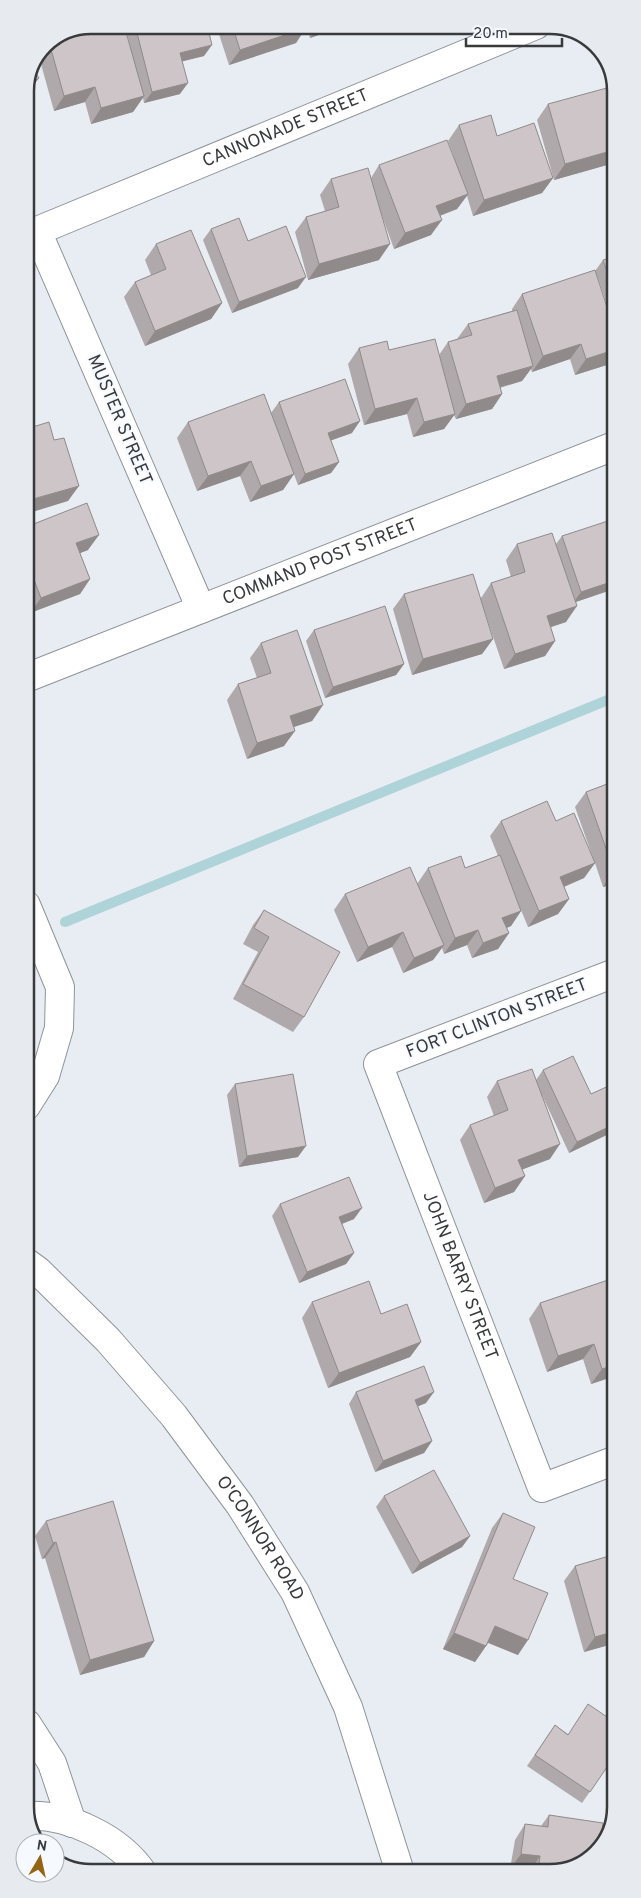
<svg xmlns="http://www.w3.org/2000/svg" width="641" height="1898" viewBox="0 0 641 1898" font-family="Overpass,sans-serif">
  <rect width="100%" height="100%" fill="#e8edf3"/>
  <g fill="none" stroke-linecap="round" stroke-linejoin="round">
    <path stroke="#aed4d9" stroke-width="10" d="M65,922L615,697"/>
    <g stroke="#8f9499" stroke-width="30">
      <g id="minor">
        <path id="s1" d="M201,609L37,231L536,25"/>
        <path id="s2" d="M26,678L614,446"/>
        <path d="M26,905L60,987L59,1028L45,1076L26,1106"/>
        <path id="s3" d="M615,973L378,1064L542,1488L616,1460"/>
        <path d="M27,1724L52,1763L72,1823"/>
        <path d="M27,1816C69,1814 119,1838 143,1873"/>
      </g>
    </g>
    <g stroke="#8f9499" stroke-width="30">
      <g id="major">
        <path id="s4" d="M27,1263L38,1271L108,1340L174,1416L240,1505L295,1592L348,1707L400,1872"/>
      </g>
    </g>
    <use href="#minor" stroke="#fff" stroke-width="28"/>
    <use href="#major" stroke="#fff" stroke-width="28"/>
  </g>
  <g fill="#b0a9ab">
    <path d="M126,25H207L204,56L182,61L180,94L144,103L143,98L133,112L91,124L85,102L54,111L39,57L45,44L76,31V35L131,50L125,26Z"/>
    <path d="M216,25H306L296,43L229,65Z"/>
    <path d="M306,25H345L344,26L310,38Z"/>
    <path d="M548,104L614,163L554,180L537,120Z"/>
    <path d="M459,125L497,136L553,178L542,193L473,216L467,196L457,209L440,216L431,235L394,249L381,213L379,260L308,280L295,232L306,217L325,211L320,195L331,179L371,178L379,165L454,157L448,141Z"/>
    <path d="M211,229L248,241L298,288L232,313L203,240Z"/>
    <path d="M156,244L222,303L211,319L145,346L124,297L135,282L151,275L145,260Z"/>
    <path d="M614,257V326L598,278L610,364L575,375L570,359L532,372L531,369L522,381L500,388L502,394L492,409L456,419L454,415L444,429L413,437L407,414L364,425L348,364L359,348L439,355L448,342L457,339L468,324L512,311V309L522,294L595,271L603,260Z"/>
    <path d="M279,402L352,433L331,440L339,462L331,473L298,485L271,413Z"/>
    <path d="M188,422L294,474L283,490L250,502L240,476L197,491L177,438Z"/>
    <path d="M26,527L88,550L80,553L90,579L80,594L30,613L26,601Z"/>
    <path d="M562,536L614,589L575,602L566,622L551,627L555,641L545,656L504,669L483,607L493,639L482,654L412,675L393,609L404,594L481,598L491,583L511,577L506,560L517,544H556Z"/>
    <path d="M314,630L404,664L396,675L325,698L306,641Z"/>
    <path d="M261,643L323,705L312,721L293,727L284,746L247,759L227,700L238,684L257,678L250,658Z"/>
    <path d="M615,781V883L603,887L595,863L584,878L564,887L569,899L558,914L528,927L521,910V911L511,926L506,928L509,933L498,949L472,958L467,945L444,954L442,948L433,960L403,973L392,947L357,962L334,910L345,894L417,884L428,868H465L498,856L490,836L501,821H556L593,858L575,807L586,792Z"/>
    <path d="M264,910L304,1017L293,1032L233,999L258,952L243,944L253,925Z"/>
    <path d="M543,1070L591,1094L615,1083V1131L569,1153L542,1095L550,1159L522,1169L525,1176L514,1192L484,1203L460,1140L470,1125L494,1116L487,1097L497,1081L536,1080Z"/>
    <path d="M235,1084L298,1157L239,1167L227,1095Z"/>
    <path d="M280,1204L354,1219L342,1224L354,1253L346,1264L299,1283L272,1216Z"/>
    <path d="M611,1279L615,1376L591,1384L583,1359L547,1372L529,1319L540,1303Z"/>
    <path d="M312,1302L381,1314L421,1342L410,1357L328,1388L302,1318Z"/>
    <path d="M356,1392L426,1403L418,1406L432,1441L424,1453L375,1472L349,1404Z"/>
    <path d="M384,1496L470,1536L462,1547L412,1574L376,1507Z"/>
    <path d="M503,1513L513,1579L518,1655L488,1643L475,1662L443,1649L492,1528Z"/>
    <path d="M46,1521L154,1641L144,1657L80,1675L45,1558L42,1559L35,1536Z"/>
    <path d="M616,1554V1643L584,1652L564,1581L575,1566Z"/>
    <path d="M555,1725L568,1734L616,1754L582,1803L527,1766Z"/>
    <path d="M549,1815L567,1871H526L510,1869L515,1840L525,1824L541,1826Z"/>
  </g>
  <g fill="#908a8b">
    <path d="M324,25H345L344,26L310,38L318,27Z"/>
    <path d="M306,28L296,43L229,65L240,50Z"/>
    <path d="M212,45L204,56L172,64L180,53Z"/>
    <path d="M39,78L28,93L25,95L26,86Z"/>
    <path d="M188,83L180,94L144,103L152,92Z"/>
    <path d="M95,87L85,102L54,111L64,96Z"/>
    <path d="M144,96L133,112L91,124L101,108Z"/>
    <path d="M614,150V163L554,180L565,164Z"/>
    <path d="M553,178L542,193L473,216L484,200Z"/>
    <path d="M468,194L457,209L425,221L436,206Z"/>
    <path d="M442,220L431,235L394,249L405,233Z"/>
    <path d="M390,244L379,260L308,280L319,264Z"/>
    <path d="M306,277L298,288L232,313L239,302Z"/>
    <path d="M222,303L211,319L145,346L155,331Z"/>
    <path d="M581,344L570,359L532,372L543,356Z"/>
    <path d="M614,350V357L610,364L575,375L586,359Z"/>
    <path d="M33,362L25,372V364Z"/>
    <path d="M533,366L522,381L486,391L497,376Z"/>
    <path d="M502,394L492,409L456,419L466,404Z"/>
    <path d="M417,398L407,414L364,425L375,409Z"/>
    <path d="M455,414L444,429L413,437L424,422Z"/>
    <path d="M360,421L352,433L321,444L328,433Z"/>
    <path d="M251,461L240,476L197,491L208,476Z"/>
    <path d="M339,462L331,473L298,485L305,474Z"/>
    <path d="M294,474L283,490L250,502L261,486Z"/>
    <path d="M79,486L68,501L26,514V501Z"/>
    <path d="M99,535L88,550L65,559L76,543Z"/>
    <path d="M90,579L80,594L30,613L41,598Z"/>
    <path d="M614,581V589L573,603L581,592Z"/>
    <path d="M577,606L566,622L536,632L547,616Z"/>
    <path d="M493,639L482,654L412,675L423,659Z"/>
    <path d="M555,641L545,656L504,669L515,654Z"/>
    <path d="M404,664L396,675L325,698L333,687Z"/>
    <path d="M323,705L312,721L279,732L290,716Z"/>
    <path d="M295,731L284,746L247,759L257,743Z"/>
    <path d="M595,863L584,878L549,893L560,877Z"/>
    <path d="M614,871L615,883L603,887Z"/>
    <path d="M569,899L558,914L528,927L539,911Z"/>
    <path d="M521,911L511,926L492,934L502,918Z"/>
    <path d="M478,930L467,945L444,954L455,938Z"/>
    <path d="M403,932L392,947L357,962L368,947Z"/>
    <path d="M509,933L498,949L472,958L483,943Z"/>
    <path d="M444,945L433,960L403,973L414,958Z"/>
    <path d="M615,1124V1131L569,1153L577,1142Z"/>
    <path d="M560,1144L550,1159L508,1175L518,1160Z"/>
    <path d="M306,1146L298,1157L239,1167L247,1156Z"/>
    <path d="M525,1176L514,1192L484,1203L495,1188Z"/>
    <path d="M362,1208L354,1219L331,1228L339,1217Z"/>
    <path d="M354,1253L346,1264L299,1283L307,1272Z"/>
    <path d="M421,1342L410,1357L328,1388L339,1373Z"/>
    <path d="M594,1344L583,1359L547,1372L558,1356Z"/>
    <path d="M615,1365V1376L591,1384L602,1369Z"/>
    <path d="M434,1392L426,1403L407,1411L415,1400Z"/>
    <path d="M432,1441L424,1453L375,1472L383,1461Z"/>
    <path d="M470,1536L462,1547L412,1574L420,1563Z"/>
    <path d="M56,1542L45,1558L42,1559L53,1543Z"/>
    <path d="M495,1626L528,1640L518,1655L484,1641Z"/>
    <path d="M616,1631V1643L584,1652L595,1637Z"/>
    <path d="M454,1633L486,1646L475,1662L443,1649Z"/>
    <path d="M154,1641L144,1657L80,1675L90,1660Z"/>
    <path d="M521,1854L540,1856L530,1871L510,1869Z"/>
  </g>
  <g fill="#cdc5c7" stroke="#908a8b">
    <path d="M110,25H124L144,96L101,108L95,87L64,96L49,42L76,31V35Z"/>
    <path d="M135,25H207L212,45L180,53L188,83L152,92Z"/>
    <path d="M232,25H306V28L240,50Z"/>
    <path d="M33,69L39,78L26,86Z"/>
    <path d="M614,86V150L565,164L548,104Z"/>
    <path d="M491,115L497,136L534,123L553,178L484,200L459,125Z"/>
    <path d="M447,140L468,194L436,206L442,220L405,233L379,165Z"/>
    <path d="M368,168L390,244L319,264L306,217L339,207L331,179Z"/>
    <path d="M239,218L248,241L286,226L306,277L239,302L211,229Z"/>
    <path d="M191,230L222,303L155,331L135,282L166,269L156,244Z"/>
    <path d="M614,257V292L603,260Z"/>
    <path d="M595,270L614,329V350L586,359L581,344L543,356L522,294Z"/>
    <path d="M517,310L533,366L497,376L502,394L466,404L448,342L472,335L468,324Z"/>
    <path d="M435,339L455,414L424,422L417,398L375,409L359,348L387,341L389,350Z"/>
    <path d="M25,343L33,362L25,364Z"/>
    <path d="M345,379L360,421L328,433L339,462L305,474L279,402Z"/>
    <path d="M264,394L294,474L261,486L251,461L208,476L188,422Z"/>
    <path d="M49,422L54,440L64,438L79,486L26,501V429Z"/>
    <path d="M87,503L99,535L76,543L90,579L41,598L26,559V527Z"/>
    <path d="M614,519V581L581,592L562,536Z"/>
    <path d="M552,533L577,606L547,616L555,641L515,654L491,583L525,572L517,544Z"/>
    <path d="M473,574L493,639L423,659L404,594Z"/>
    <path d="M385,606L404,664L333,687L314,630Z"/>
    <path d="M297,630L323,705L290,716L295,731L257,743L238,684L271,673L261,643Z"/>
    <path d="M615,781V871H614L586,792Z"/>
    <path d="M547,801L556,821L574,813L595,863L560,877L569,899L539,911L501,821Z"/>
    <path d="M500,855L521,911L502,918L509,933L483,943L478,930L455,938L428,868L461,856L465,868Z"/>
    <path d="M410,867L444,945L414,958L403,932L368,947L345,894Z"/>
    <path d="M264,910L340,952L304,1017L243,984L269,937L254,928Z"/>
    <path d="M573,1056L591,1094L615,1083V1124L577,1142L543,1070Z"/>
    <path d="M532,1069L560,1144L518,1160L525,1176L495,1188L470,1125L508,1110L497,1081Z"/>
    <path d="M293,1074L306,1146L247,1156L235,1084Z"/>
    <path d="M349,1177L362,1208L339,1217L354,1253L307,1272L280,1204Z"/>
    <path d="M611,1279L615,1290V1365L602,1369L594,1344L558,1356L540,1303Z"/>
    <path d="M369,1281L381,1314L407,1304L421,1342L339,1373L312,1302Z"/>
    <path d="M424,1366L434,1392L415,1400L432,1441L383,1461L356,1392Z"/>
    <path d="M434,1470L470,1536L420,1563L384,1496Z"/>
    <path d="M113,1501L154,1641L90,1660L56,1542L53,1543L46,1521Z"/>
    <path d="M503,1513L535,1527L513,1579L548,1593L528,1640L495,1626L486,1646L454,1633Z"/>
    <path d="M616,1554V1631L595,1637L575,1566Z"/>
    <path d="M588,1704L616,1723V1754L590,1792L535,1755L555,1725L568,1735Z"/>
    <path d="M549,1815L603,1823L600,1849L567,1871H538L540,1856L521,1854L525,1824L548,1827Z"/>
  </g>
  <g text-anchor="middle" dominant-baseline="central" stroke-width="4" stroke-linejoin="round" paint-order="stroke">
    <g font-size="18" fill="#383a3c" stroke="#f6faff">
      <text stroke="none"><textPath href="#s1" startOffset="681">CANNONADE STREET</textPath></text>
      <text transform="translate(119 420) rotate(67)">MUSTER STREET</text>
      <text stroke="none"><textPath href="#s2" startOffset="316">COMMAND POST STREET</textPath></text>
      <text transform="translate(497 1019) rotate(-21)">FORT CLINTON STREET</text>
      <text stroke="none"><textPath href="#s3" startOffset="481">JOHN BARRY STREET</textPath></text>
      <text stroke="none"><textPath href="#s4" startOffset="362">O'CONNOR ROAD</textPath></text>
    </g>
  </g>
  <path d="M0 0H641V1898H0ZM91 34H550A57 57 0 0 1 607 91V1807A57 57 0 0 1 550 1864H91A57 57 0 0 1 34 1807V91A57 57 0 0 1 91 34Z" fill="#e7ebef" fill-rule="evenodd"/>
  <path fill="none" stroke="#383a3c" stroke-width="2.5" d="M91 34H550A57 57 0 0 1 607 91V1807A57 57 0 0 1 550 1864H91A57 57 0 0 1 34 1807V91A57 57 0 0 1 91 34Z"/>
  <g transform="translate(40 1858) rotate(9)"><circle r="24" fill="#f6faff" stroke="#aaadb1"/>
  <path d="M0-4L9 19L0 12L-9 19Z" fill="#946313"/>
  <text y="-8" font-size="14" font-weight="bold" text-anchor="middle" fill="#383a3c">N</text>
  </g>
  <path d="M466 38v8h96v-8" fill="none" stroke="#383a3c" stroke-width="2.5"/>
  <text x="473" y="38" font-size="15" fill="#383a3c" stroke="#f6faff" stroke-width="4" paint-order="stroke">20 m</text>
</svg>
